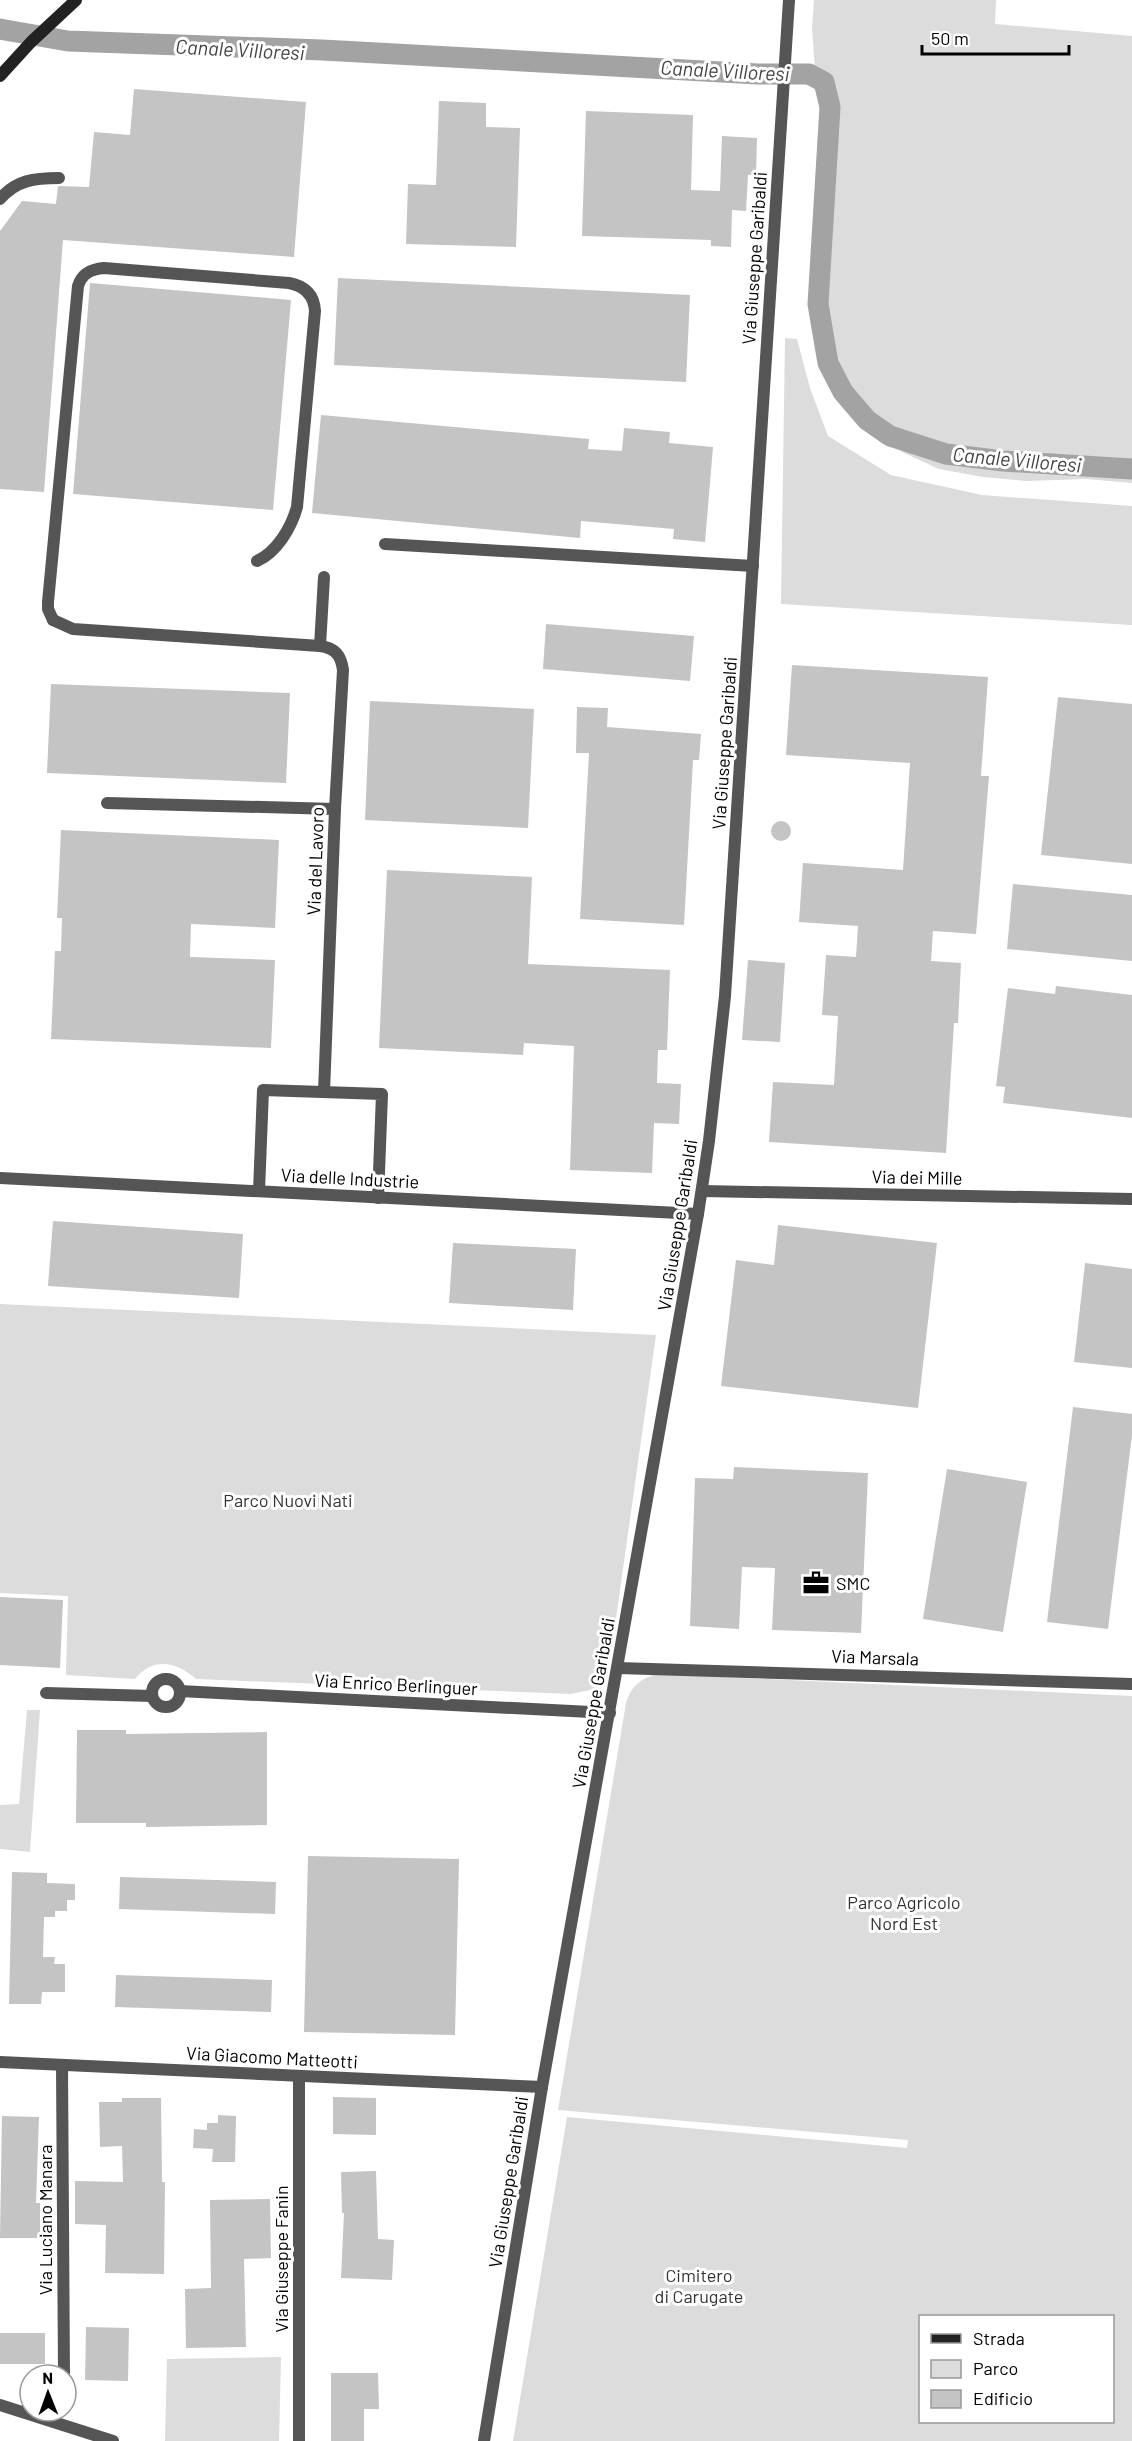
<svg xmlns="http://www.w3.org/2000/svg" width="1132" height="2441" viewBox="0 0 1132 2441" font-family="Barlow,sans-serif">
  <rect width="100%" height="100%" fill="#fff"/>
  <g fill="#dcdcdc" fill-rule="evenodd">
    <path d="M814,0H996L995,24L1132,36V483L1086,479L1026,481L983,477L939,469L904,453L874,430L852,404L834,372L827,327L830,106L827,93L816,84L812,28Z"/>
    <path d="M785,338L797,339L810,388L828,436L891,475L982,495L1132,506V625L781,604Z"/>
    <path d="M0,1304L656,1335L608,1675L599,1688L571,1694L196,1679C177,1662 153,1656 135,1679L66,1675L68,1596L0,1593Z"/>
    <path d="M658,1674L1132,1696V2441H513L567,2117L907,2148L908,2140L558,2110L626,1703C630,1687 642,1677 658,1674ZM920,2316H1112V2422H920Z"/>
    <path d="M27,1710H40L30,1852L0,1849V1805L19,1804Z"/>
    <path d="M281,2357L279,2441H165L167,2359Z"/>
  </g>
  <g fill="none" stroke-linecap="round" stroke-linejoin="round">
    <path stroke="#a3a3a3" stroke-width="21" d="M0,29L68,41L322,50L758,74H809L824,82L830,107L818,304L828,363L843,392L867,420L890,436L946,454L1003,461L1132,469"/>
  </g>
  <g fill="#c4c4c4">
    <path d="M134,89L306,102L294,257L63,240L44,492L0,489V231L22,201L56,204L58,186L89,187L94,132L130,135Z"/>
    <path d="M439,101L486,103V127L520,128L516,247L406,244L408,184L436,185Z"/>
    <path d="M586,111L693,115L691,190L720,191L722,136L757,138L756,175H748L746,211L732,210L731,247L711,246V240L582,236Z"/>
    <path d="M338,278L690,295L686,382L334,365Z"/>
    <path d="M90,283L291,300L273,510L73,494Z"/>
    <path d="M321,415L589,439L588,449L622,451L624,428L670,432L669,443L713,447L705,542L673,539L674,529L581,521L580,538L312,513Z"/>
    <path d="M546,624L694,636L690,681L543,669Z"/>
    <path d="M792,665L988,677L981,776H989L976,934L933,931L931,961L961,963L958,1023H954L946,1153L769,1142L773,1082L834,1085L838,1016L822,1015L826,955L856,957L858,926L799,922L803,863L903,870L910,763L786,755Z"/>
    <path d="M51,684L290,693L286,783L47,773Z"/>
    <path d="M1058,697L1132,704V864L1041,855Z"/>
    <path d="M370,701L534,709L528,828L365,820Z"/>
    <path d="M577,707L608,708L607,727L701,734L699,760H693L684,925L580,919L589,753H576Z"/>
    <circle cx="781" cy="831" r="10"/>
    <path d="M61,830L279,840L275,928L191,924L190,957L275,960L271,1048L51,1039L55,951H61L62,918H57Z"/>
    <path d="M387,870L532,877L528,964L670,970L667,1050H658L657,1083L681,1084L679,1124L654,1123L652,1173L570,1170L574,1046L524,1043L523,1055L379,1048Z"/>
    <path d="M1013,884L1132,895V961L1007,949Z"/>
    <path d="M748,960L785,963L780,1042L742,1040Z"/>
    <path d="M1056,986L1132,995V1118L1003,1103L1005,1087L996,1086L1008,988L1055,994Z"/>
    <path d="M53,1221L243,1234L239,1298L48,1286Z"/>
    <path d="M778,1225L937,1243L918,1408L721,1386L736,1260L774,1265Z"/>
    <path d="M453,1243L576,1249L573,1310L449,1303Z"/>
    <path d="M1085,1263L1132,1269V1368L1074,1362Z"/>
    <path d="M1073,1407L1132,1414V1435L1108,1629L1047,1622Z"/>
    <path d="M734,1467L868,1473L861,1633L772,1630L775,1568L742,1567L739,1629L690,1626L695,1478L733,1479Z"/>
    <path d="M947,1469L1027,1482L1003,1632L923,1619Z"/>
    <path d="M0,1597L63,1600L60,1668L0,1665Z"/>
    <path d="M77,1730H126V1734L267,1732V1825L146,1827V1823H76Z"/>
    <path d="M308,1856L459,1859L455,2035L304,2032Z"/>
    <path d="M12,1872L47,1873V1883L75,1884V1900H67V1911H55V1917H44L43,1957H55L54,1964H65V1992H42L41,2004H9Z"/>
    <path d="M120,1877L276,1882L275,1914L119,1909Z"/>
    <path d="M116,1975L272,1980L271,2012L115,2007Z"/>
    <path d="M333,2097L376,2098V2135L333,2134Z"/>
    <path d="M122,2098H161L162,2182H165L164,2274L105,2273L106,2225L75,2224V2181L123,2182L122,2146L100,2147L99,2102H122Z"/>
    <path d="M218,2115L236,2116L235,2162H212L213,2149L193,2148L194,2129L207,2130V2123H218Z"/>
    <path d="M2,2116L39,2117L36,2203H40V2238H0Z"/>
    <path d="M376,2171L378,2239L394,2240L392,2280L341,2278L344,2213H342L341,2172Z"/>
    <path d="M270,2199L271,2258L244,2259L246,2347L186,2348L185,2289L211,2288L210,2200Z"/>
    <path d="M86,2327L129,2328L128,2381L85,2380Z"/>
    <rect x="0" y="2333" width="45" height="31"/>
    <path d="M331,2373H378L379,2409H364V2441H331Z"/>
  </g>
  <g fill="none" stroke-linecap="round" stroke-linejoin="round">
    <g stroke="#555" stroke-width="12">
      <path d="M0,199C16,180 35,178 59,178"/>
      <path d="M385,544L753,566"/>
      <path d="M53,620L48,609V602L78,286C82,273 92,269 104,268L289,283C305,286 314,295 315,311L297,507C291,528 277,552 257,561"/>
      <path d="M320,646L324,577"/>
      <path d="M107,803L335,809"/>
      <circle cx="166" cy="1693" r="14"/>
      <path d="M180,1691L610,1713"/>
      <path d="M46,1693L152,1696"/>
    </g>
    <g stroke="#555" stroke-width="12">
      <path d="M53,620L73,629L320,646C335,648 341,655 343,670L335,809L324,1092"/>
      <path d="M0,1178L698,1214"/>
      <path d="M259,1191L263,1090L382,1094L378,1198"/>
      <path d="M702,1191L1132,1199"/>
      <path d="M618,1668L1132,1684"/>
      <path d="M0,2062L542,2087"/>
      <path d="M62,2065L64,2375"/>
      <path d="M299,2076V2441"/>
      <path d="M0,2405L113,2441"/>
    </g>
    <path stroke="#555" stroke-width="12" d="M484,2441L542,2087L698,1214L709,1141L725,996L789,0"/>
    <path stroke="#222" stroke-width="12" d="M0,76L31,42L76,0"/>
  </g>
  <defs>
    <g id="office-bare" transform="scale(2.07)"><path d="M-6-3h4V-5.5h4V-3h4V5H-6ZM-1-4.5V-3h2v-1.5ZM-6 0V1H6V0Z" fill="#000" stroke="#fff" stroke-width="2.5" paint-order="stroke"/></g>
  </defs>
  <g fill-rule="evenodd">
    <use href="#office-bare" x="816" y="1583"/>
  </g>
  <g text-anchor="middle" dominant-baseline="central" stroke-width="6" stroke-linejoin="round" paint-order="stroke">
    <g font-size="18" fill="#000" stroke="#fff">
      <text transform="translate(754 258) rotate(-86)">Via Giuseppe Garibaldi</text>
      <text transform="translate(724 743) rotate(-86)">Via Giuseppe Garibaldi</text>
      <text transform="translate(315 861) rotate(-88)">Via del Lavoro</text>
      <text transform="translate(917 1177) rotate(1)">Via dei Mille</text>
      <text transform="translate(350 1178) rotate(3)">Via delle Industrie</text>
      <text transform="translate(677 1225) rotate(-81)">Via Giuseppe Garibaldi</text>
      <text transform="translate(875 1657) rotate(2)">Via Marsala</text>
      <text transform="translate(396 1684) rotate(3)">Via Enrico Berlinguer</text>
      <text transform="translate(593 1703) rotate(-80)">Via Giuseppe Garibaldi</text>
      <text transform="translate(272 2057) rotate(3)">Via Giacomo Matteotti</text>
      <text transform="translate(508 2182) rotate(-81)">Via Giuseppe Garibaldi</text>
      <text transform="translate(45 2220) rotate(-90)">Via Luciano Manara</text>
      <text transform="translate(281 2259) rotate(-90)">Via Giuseppe Fanin</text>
    </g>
    <g font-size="18" fill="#333" stroke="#fff">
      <text x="288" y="1500">Parco Nuovi Nati</text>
      <text x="904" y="1902">Parco Agricolo<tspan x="904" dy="21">Nord Est</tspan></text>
      <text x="699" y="2275">Cimitero<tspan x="699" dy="21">di Carugate</tspan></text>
    </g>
    <g font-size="18" fill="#000" stroke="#fff" text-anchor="start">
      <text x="836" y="1583">SMC</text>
    </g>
    <g font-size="20" font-style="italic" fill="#444" stroke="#fff">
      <text transform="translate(240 49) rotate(3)">Canale Villoresi</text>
      <text transform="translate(725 70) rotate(3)">Canale Villoresi</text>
      <text transform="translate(1017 459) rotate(5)">Canale Villoresi</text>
    </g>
  </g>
  <rect x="919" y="2315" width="195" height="108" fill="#ffffff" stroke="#999999" stroke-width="1.5"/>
  <rect x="931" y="2334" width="30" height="9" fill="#222222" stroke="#999999" stroke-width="1.5"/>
  <text x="973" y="2345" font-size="18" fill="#000000">Strada</text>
  <rect x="931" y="2360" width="30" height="18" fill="#dcdcdc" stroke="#999999" stroke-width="1.5"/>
  <text x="973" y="2375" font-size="18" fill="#000000">Parco</text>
  <rect x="931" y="2390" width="30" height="18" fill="#c4c4c4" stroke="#999999" stroke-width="1.5"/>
  <text x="973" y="2405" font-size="18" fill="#000000">Edificio</text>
  <g transform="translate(48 2393) rotate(359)"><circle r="28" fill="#ffffff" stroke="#999999" stroke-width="1.5"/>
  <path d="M0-4.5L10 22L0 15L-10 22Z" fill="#000000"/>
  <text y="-9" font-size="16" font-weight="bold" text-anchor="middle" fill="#000000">N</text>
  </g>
  <path d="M922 45v9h147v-9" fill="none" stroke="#000000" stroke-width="3"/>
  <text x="931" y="45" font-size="18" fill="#000000" stroke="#ffffff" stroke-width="4.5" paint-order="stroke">50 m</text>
</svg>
